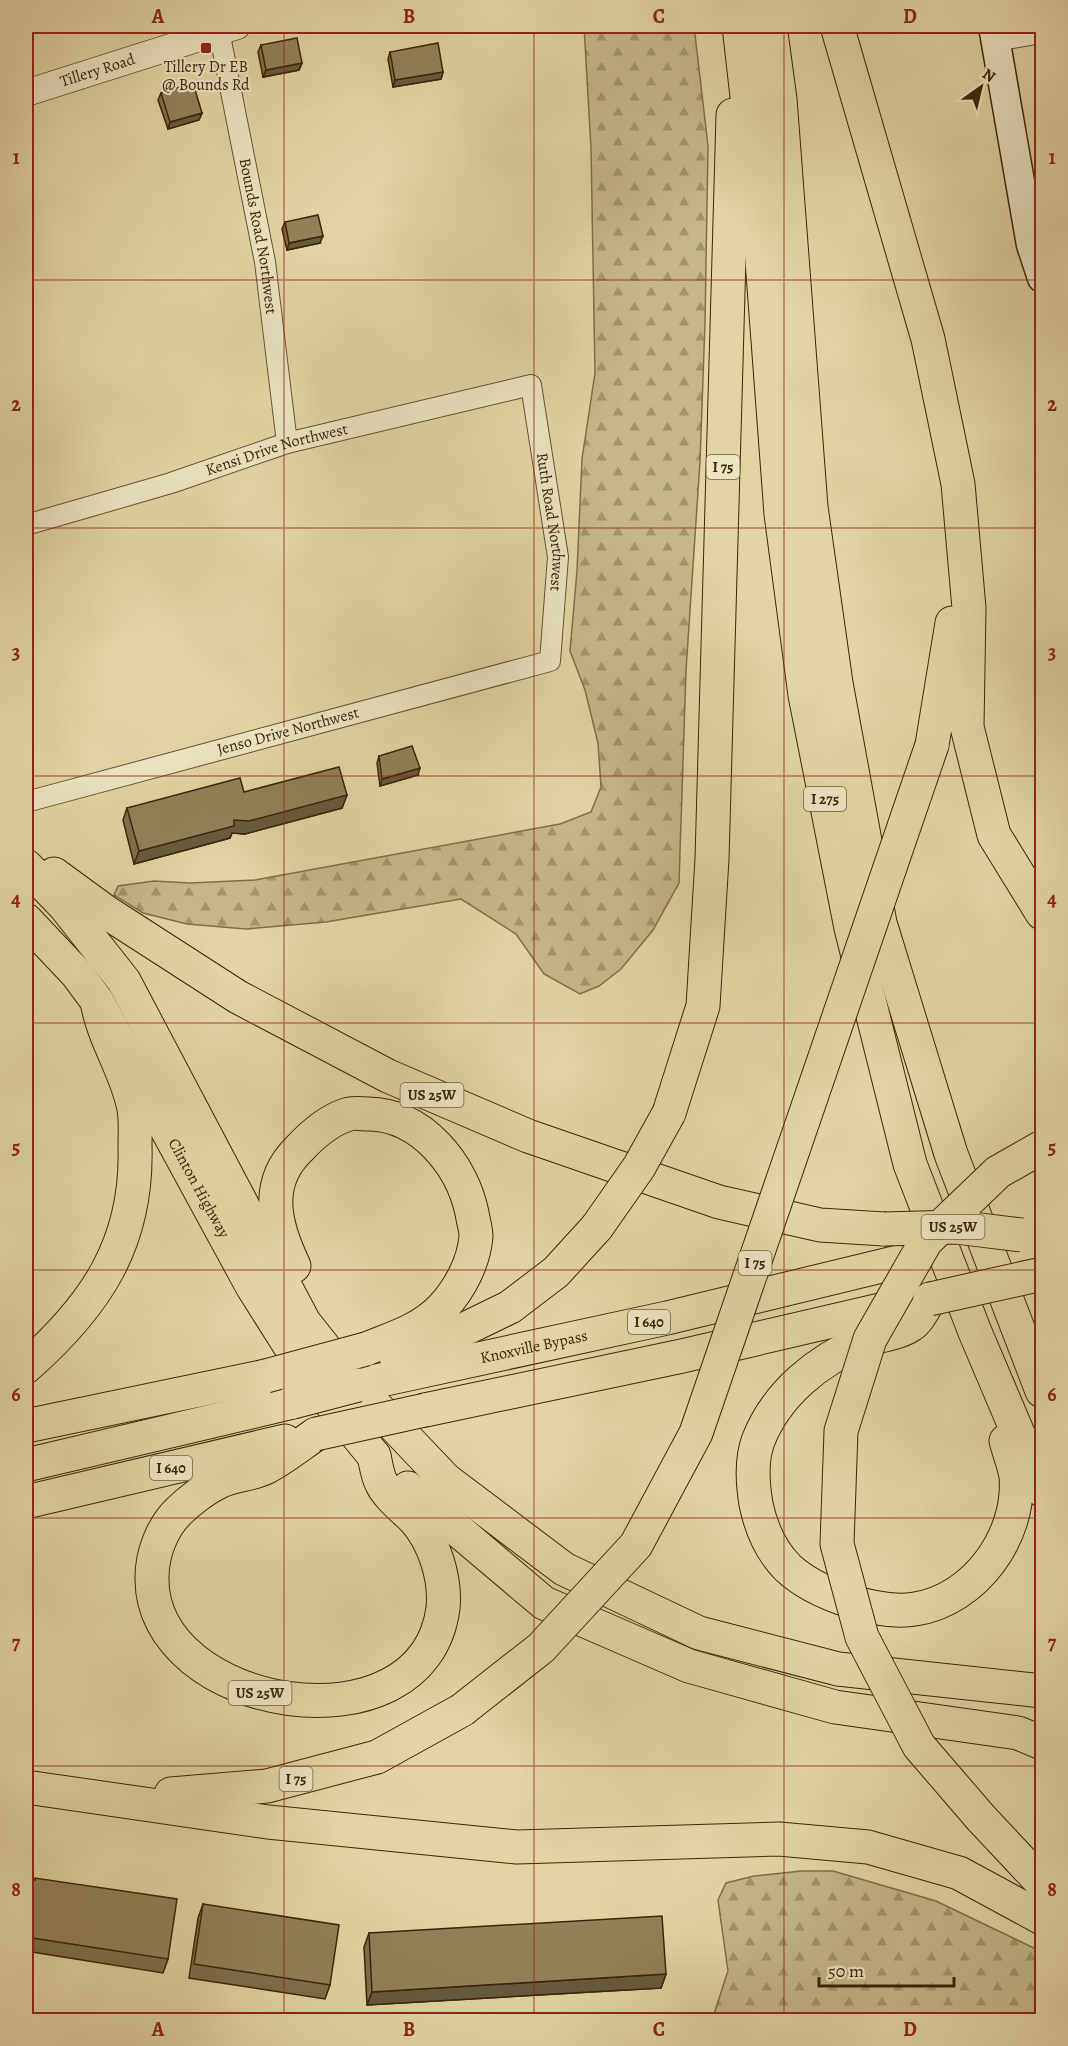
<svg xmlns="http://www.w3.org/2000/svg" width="1068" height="2046" viewBox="0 0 1068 2046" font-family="Alegreya,serif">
  <defs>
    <pattern id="forest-firs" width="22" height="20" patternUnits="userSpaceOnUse" patternTransform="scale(1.5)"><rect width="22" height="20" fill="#c6b789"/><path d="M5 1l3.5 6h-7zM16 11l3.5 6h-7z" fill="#a2956e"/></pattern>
  </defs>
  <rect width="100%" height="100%" fill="#e2d5a3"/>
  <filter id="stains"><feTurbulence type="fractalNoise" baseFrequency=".00333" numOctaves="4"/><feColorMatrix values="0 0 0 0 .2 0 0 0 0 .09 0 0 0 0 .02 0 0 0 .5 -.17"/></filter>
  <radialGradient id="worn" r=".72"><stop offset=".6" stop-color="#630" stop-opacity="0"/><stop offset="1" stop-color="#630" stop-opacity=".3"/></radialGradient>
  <g fill="url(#forest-firs)" stroke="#816e49" stroke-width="1.5">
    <path d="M584,26H694L708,146L705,323L700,462L686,670L679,883L653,930L621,969L599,986L580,994L544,974L516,934L461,899L326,922L246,929L187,924L143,913L114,895L118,886L154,881L190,883L255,880L560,824L591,812L601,787L598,743L585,690L570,651L577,571L582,459L595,373L591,148Z"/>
    <path d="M801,1871H833L936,1901L1038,1950L1042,1954V2020H712L728,1971L718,1900L726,1883L754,1876Z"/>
  </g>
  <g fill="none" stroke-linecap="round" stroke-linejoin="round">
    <g stroke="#665130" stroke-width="22">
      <g id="minor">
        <path id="s1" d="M218,26L265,262L287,443"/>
        <path d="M995,41L1042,33"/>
        <path id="s2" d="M26,525L171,483L287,443L531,385L558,557L550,661L26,802"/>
      </g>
    </g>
    <g stroke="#665130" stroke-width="28">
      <g id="tertiary">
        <path id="s3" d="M26,93L237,26"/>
      </g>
    </g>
    <g stroke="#3c2509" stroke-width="31">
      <path id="secondary" d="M993,26L1031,245L1042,278"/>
    </g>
    <g stroke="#3c2509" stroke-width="35">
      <g id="trunk">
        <path id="s4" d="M26,920L77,974L97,1001L252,1286L310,1378L374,1456"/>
      </g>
    </g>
    <g stroke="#3c2509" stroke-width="35">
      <g id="motorway">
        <path d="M739,26L755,167L781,514L805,695L851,928L910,1164L975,1332L1042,1490"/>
        <path d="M770,26L780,99L811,507L836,683L880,923L951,1154L1042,1391"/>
        <path d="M837,26L928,339L958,484L969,608L967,727L994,835L1042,913"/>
        <path d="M932,745L952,623"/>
        <path d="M26,866L64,905L124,981L304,1322L346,1375L446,1480L564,1569L699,1633L838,1669L1042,1691"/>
        <path d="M54,874L106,912L238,997L388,1076L528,1136L719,1202L820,1225L884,1229"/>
        <path d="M669,1113L703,1006L712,859L733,115"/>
        <path d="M294,1266C275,1226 263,1184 299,1149C312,1135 328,1121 346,1115C353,1112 362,1114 369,1114C422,1115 462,1165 472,1213C473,1220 476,1229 476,1236C474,1262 460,1289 442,1308C421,1330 393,1338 366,1349"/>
        <path d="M930,1299C925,1306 919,1320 911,1325C898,1334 878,1335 864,1341C818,1360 776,1394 758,1441C751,1460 753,1486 756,1504C761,1528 771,1551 788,1568C816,1594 878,1615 915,1609C975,1600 1021,1536 1016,1476C1014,1465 1009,1452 1006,1441"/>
        <path d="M397,1362L510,1307L556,1272L597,1227"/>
        <path d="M26,1367C96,1305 138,1243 135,1146C135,1134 136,1121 134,1109C127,1071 103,1039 97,1001"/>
        <path id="s5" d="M358,1385L667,1318L902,1261"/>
        <path d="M425,1410L682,1356L910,1303"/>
        <path d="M26,1426L266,1376"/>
        <path d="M316,1434C300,1445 284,1458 267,1467C253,1475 234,1474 219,1482C206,1488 189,1501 179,1511C162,1527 152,1554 152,1577C149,1711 424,1757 443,1608C446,1578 434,1541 414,1519C403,1508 387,1496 381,1482C377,1474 376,1464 374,1456"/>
        <path d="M26,1465L293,1402"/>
        <path d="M408,1488L544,1603L689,1666L835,1707L1018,1733L1042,1743"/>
        <path d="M26,1502L285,1441"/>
        <path d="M26,1787L268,1822L517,1847L779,1839L868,1847L959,1873L1042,1918"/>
        <path d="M171,1794L267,1786L377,1757L462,1710"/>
        <path d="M981,1818L1042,1883"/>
      </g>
    </g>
    <use href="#minor" stroke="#ece4c3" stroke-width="20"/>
    <use href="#tertiary" stroke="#ece4c3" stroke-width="26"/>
    <use href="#secondary" stroke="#ece4c3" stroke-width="28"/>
    <use href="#trunk" stroke="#e2d5a3" stroke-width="33"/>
    <use href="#motorway" stroke="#e2d5a3" stroke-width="33"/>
    <g stroke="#3c2509" stroke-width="35" stroke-linecap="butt">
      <g id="motorway-bridge">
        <path d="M597,1227L639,1167L669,1113"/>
        <path d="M884,1229L956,1227L1022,1235"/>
        <path d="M930,1299L1042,1274"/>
        <path d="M266,1376L366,1349"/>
        <path d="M293,1402L358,1385"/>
        <path d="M316,1434L425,1410"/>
        <path d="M462,1710L541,1648L636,1545L696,1433L932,745"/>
        <path d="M981,1818L919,1746L862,1637L837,1544L841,1431L870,1339L926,1241L998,1172L1042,1147"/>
      </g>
    </g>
    <use href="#motorway-bridge" stroke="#e2d5a3" stroke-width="33"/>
  </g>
  <g fill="#7e6f4d" stroke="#3c2509" stroke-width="1.5">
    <path d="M261,45L302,63L299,70L263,77L258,52Z"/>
    <path d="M390,52L443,72L441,79L393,87L388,59Z"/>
    <path d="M161,93L202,113L199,120L168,129L158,100Z"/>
    <path d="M285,222L320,243L287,250L282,229Z"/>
    <path d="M379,756L418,775L380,786L377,763Z"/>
    <path d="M244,792L347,795L342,808L245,834L232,833L230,838L134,864L123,820L127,808Z"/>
    <path d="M26,1878L168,1959L163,1973L26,1951Z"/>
    <path d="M203,1904L330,1985L325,1999L189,1978L198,1918Z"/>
    <path d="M369,1933L666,1974L661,1988L367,2005L364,1947Z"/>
  </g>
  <g fill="#665a3e" stroke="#3c2509" stroke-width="1.5">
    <path d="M302,63L299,70L263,77L266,70Z"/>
    <path d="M443,72L441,79L393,87L395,80Z"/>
    <path d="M202,113L199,120L168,129L170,122Z"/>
    <path d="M323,236L320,243L287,250L289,243Z"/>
    <path d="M420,768L418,775L380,786L382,779Z"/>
    <path d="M347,795L342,808L245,834L232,833L230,838L134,864L139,851L234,820Z"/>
    <path d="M666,1974L661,1988L367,2005L372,1992Z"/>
  </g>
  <g fill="#928159" stroke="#3c2509" stroke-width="1.5">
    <path d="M297,38L302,63L266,70L261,45Z"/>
    <path d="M438,43L443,72L395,80L390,52Z"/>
    <path d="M193,83L202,113L170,122L161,93Z"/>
    <path d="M318,215L323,236L289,243L285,222Z"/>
    <path d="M412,746L420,768L382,779L379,756Z"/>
    <path d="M339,767L347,795L249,821L234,820V826L139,851L127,808L240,778L244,792Z"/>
    <path d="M26,1878L35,1880V1878L177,1899L168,1959L26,1937Z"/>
    <path d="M203,1904L339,1925L330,1985L194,1964Z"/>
    <path d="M662,1916L666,1974L372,1992L369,1933Z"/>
  </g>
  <path fill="none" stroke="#8f2418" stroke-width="1.5" stroke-opacity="0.55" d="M284,26V2020M534,26V2020M784,26V2020M26,280H1042M26,528H1042M26,776H1042M26,1023H1042M26,1270H1042M26,1518H1042M26,1766H1042"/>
  <rect fill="#8f2418" stroke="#ece4c3" stroke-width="2" x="200" y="42" width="12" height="12" rx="3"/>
  <g text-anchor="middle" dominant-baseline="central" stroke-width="4.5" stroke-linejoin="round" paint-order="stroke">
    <g fill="#ece4c3" stroke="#715e41" stroke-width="1.5">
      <rect x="706.5" y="455" width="33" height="24" rx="4.5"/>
      <rect x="804" y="787" width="42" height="24" rx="4.5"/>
      <rect x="400.5" y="1083" width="63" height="24" rx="4.5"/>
      <rect x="921.5" y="1215" width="63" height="24" rx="4.5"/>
      <rect x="738.5" y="1251" width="33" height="24" rx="4.5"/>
      <rect x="628" y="1310" width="42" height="24" rx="4.5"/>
      <rect x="150" y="1456" width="42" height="24" rx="4.5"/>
      <rect x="228.5" y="1681" width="63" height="24" rx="4.5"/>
      <rect x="279.5" y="1767" width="33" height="24" rx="4.5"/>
    </g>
    <g font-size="15" font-weight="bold" fill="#3c2509">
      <text x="723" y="467">I 75</text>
      <text x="825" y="799">I 275</text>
      <text x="432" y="1095">US 25W</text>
      <text x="953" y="1227">US 25W</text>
      <text x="755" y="1263">I 75</text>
      <text x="649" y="1322">I 640</text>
      <text x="171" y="1468">I 640</text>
      <text x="260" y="1693">US 25W</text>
      <text x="296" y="1779">I 75</text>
    </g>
    <g font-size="16" fill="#3c2509" stroke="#ece4c3">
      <text x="206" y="67">Tillery Dr EB<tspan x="206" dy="18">@ Bounds Rd</tspan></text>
    </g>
    <g font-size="16" fill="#3c2509" stroke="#ece4c3">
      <text stroke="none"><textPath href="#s3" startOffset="75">Tillery Road</textPath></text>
      <text stroke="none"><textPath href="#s1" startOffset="214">Bounds Road Northwest</textPath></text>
      <text stroke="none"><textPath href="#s2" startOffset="262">Kensi Drive Northwest</textPath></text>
      <text stroke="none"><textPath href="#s2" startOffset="663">Ruth Road Northwest</textPath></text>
      <text transform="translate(288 731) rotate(-15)">Jenso Drive Northwest</text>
      <text stroke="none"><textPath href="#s4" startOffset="321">Clinton Highway</textPath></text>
      <text stroke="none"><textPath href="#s5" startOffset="180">Knoxville Bypass</textPath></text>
    </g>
  </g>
  <rect width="1068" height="2046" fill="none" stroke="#e2d5a3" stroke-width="66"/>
  <g transform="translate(981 87) rotate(34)" stroke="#ece4c3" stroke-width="4.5" paint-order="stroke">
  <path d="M0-4.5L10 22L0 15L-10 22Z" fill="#3c2509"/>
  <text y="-9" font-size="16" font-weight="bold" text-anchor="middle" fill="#3c2509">N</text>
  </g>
  <path d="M819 1977v9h135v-9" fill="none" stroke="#3c2509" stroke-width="3"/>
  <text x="828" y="1977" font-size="18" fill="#3c2509" stroke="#ece4c3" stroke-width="4.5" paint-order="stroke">50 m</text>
  <rect x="33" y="33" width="1002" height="1980" fill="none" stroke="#8f2418" stroke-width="2"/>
  <g font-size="20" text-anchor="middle" font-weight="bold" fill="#8f2418">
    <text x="158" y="23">A</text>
    <text x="409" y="23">B</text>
    <text x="659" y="23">C</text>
    <text x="910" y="23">D</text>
    <text x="16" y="164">1</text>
    <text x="1052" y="164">1</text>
    <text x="16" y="411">2</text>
    <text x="1052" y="411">2</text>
    <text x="16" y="659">3</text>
    <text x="1052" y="659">3</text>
    <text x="16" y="906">4</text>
    <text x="1052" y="906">4</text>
    <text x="16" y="1154">5</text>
    <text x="1052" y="1154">5</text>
    <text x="16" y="1401">6</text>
    <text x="1052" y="1401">6</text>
    <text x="16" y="1649">7</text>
    <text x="1052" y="1649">7</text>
    <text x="16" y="1896">8</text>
    <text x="1052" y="1896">8</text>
    <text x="158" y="2036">A</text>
    <text x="409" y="2036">B</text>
    <text x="659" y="2036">C</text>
    <text x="910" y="2036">D</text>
  </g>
  <rect width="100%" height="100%" filter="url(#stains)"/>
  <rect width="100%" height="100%" fill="url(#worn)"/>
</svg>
